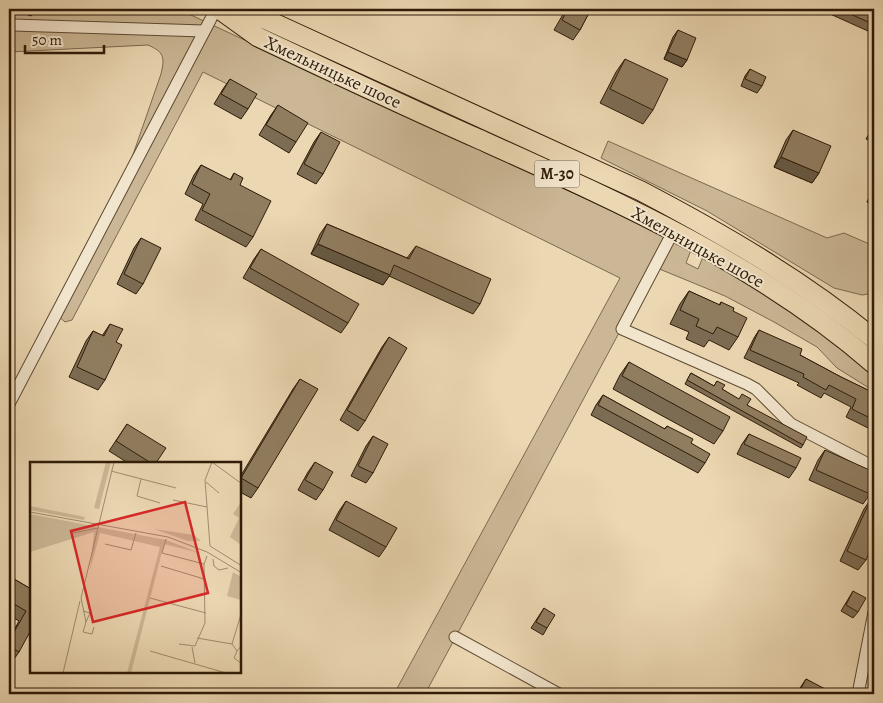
<svg xmlns="http://www.w3.org/2000/svg" width="883" height="703" viewBox="0 0 883 703" font-family="Alegreya,serif">
  <rect width="100%" height="100%" fill="#ebd7b2"/>
  <filter id="stains"><feTurbulence type="fractalNoise" baseFrequency=".004" numOctaves="4"/><feColorMatrix values="0 0 0 0 .2 0 0 0 0 .09 0 0 0 0 .02 0 0 0 .5 -.17"/></filter>
  <radialGradient id="worn" r=".72"><stop offset=".6" stop-color="#630" stop-opacity="0"/><stop offset="1" stop-color="#630" stop-opacity=".3"/></radialGradient>
  <g fill="#cbb795" stroke="#7c694e">
    <path d="M9,9H178L670,238L425,694H394L620,278L203,72L72,320L65,322L56,314L120,192L161,74C165,57 164,52 148,45L9,52Z"/>
    <path d="M608,141L827,238L844,233L874,246V293L862,295L834,288L707,211L601,158Z"/>
    <path d="M672,240L691,250L686,263L698,269L703,257L729,271L830,338L874,376V391L837,368L817,347L774,322L725,296L657,268Z"/>
  </g>
  <g fill="none" stroke-linecap="round" stroke-linejoin="round">
    <g stroke="#5d4a32" stroke-width="13">
      <g id="minor">
        <path d="M13,25L204,31"/>
        <path d="M674,230L622,329L747,384L756,389L791,424L874,467"/>
        <path d="M9,404L216,9"/>
        <path d="M455,637L559,694"/>
        <path d="M858,694L874,612"/>
      </g>
    </g>
    <g stroke="#2e1b07" stroke-width="21">
      <g id="trunk">
        <path d="M219,9L258,37C332,72 406,107 481,140C619,202 759,264 874,364"/>
        <path d="M228,12L265,19L641,191C723,234 802,280 874,339"/>
      </g>
    </g>
    <use href="#minor" stroke="#f2e5cd" stroke-width="11"/>
    <use href="#trunk" stroke="#ebd7b2" stroke-width="19"/>
  </g>
  <g fill="#7c6c53" stroke="#2e1b07">
    <path d="M566,9H591L580,30L573,40L554,30Z"/>
    <path d="M819,9H874V34L868,31Z"/>
    <path d="M678,30L687,60L682,67L664,59L673,37Z"/>
    <path d="M625,59L653,110L643,124L600,103L616,72Z"/>
    <path d="M750,69L762,86L757,93L741,86L745,76Z"/>
    <path d="M230,79L248,109L241,119L214,104L223,89Z"/>
    <path d="M278,105L296,142L289,153L259,135L271,115Z"/>
    <path d="M874,125V143L866,139Z"/>
    <path d="M793,130L819,173L812,183L774,167L786,140Z"/>
    <path d="M321,132L323,174L316,184L297,174L314,142Z"/>
    <path d="M201,165L230,180L234,173L240,185L253,237L246,247L195,220L203,204L185,194L194,175Z"/>
    <path d="M874,185V204L867,202Z"/>
    <path d="M327,224L407,258L416,246L480,304L473,314L389,276L383,285L311,254L320,234Z"/>
    <path d="M141,238L143,284L136,294L117,284L134,248Z"/>
    <path d="M261,249L348,323L341,333L243,278L254,259Z"/>
    <path d="M689,291L719,305L721,302L733,311L738,337L729,350L709,340L704,347L686,339L689,332L670,324L680,304Z"/>
    <path d="M110,324L116,342L105,380L98,390L69,377L86,341L93,331L102,336Z"/>
    <path d="M759,330L800,355L841,377L874,393V431L846,417L851,407L824,393L821,398L797,385L799,383L744,358L754,338Z"/>
    <path d="M389,337L365,421L358,431L340,420L382,347Z"/>
    <path d="M629,362L723,431L714,444L613,389L620,375Z"/>
    <path d="M691,373L714,386L717,381L722,389L747,405L803,445L801,448L685,384Z"/>
    <path d="M300,379L258,488L251,498L240,492V477L293,389Z"/>
    <path d="M603,395L664,429L667,426L691,443L705,463L698,473L591,415L596,405Z"/>
    <path d="M127,424L156,463H128L109,451Z"/>
    <path d="M749,434L796,468L789,478L737,454L742,444Z"/>
    <path d="M373,436V473L366,483L351,476L366,446Z"/>
    <path d="M825,450L870,494L863,504L809,480L818,460Z"/>
    <path d="M315,462L323,490L316,500L298,490L308,472Z"/>
    <path d="M871,499L866,560L858,570L840,561L864,509Z"/>
    <path d="M346,501L386,547L379,557L329,530L339,511Z"/>
    <path d="M9,576L31,589L19,652L12,662L9,660V639L19,621L9,615Z"/>
    <path d="M853,591L858,612L853,618L841,611Z"/>
    <path d="M544,608L547,628L543,635L531,628Z"/>
    <path d="M806,679L832,694H796Z"/>
  </g>
  <g fill="#655843" stroke="#2e1b07">
    <path d="M20,9H37L31,16L18,11Z"/>
    <path d="M668,52L687,60L682,67L664,59Z"/>
    <path d="M781,157L819,173L812,183L774,167Z"/>
    <path d="M874,192V204L867,202Z"/>
    <path d="M318,244L390,275L383,285L311,254Z"/>
  </g>
  <g fill="#907d60" stroke="#2e1b07">
    <path d="M568,9H591L580,30L562,20Z"/>
    <path d="M839,9H874V25L873,24Z"/>
    <path d="M678,30L696,38L687,60L668,52Z"/>
    <path d="M625,59L668,79L653,110L610,89Z"/>
    <path d="M750,69L766,77L762,86L745,79Z"/>
    <path d="M230,79L257,94L248,109L221,94Z"/>
    <path d="M278,105L308,123L296,142L266,125Z"/>
    <path d="M874,126V134L871,132Z"/>
    <path d="M793,130L831,146L819,173L781,157Z"/>
    <path d="M321,132L340,142L323,174L304,164Z"/>
    <path d="M201,165L231,180L234,173L243,178L240,185L271,201L253,237L202,210L210,194L192,184Z"/>
    <path d="M327,224L409,259L416,246L491,279L480,304L394,265L390,275L318,244Z"/>
    <path d="M141,238L161,248L143,284L124,274Z"/>
    <path d="M261,249L359,304L348,323L250,268Z"/>
    <path d="M689,291L720,305L721,302L734,308L733,311L747,318L738,337L717,327L713,334L696,326L699,319L680,310Z"/>
    <path d="M110,324L123,329L116,342L122,345L105,380L77,367L93,331L104,336Z"/>
    <path d="M759,330L802,349L800,355L841,377L874,393V420L852,409L856,399L829,385L826,390L803,377L804,374L750,350Z"/>
    <path d="M389,337L407,348L365,421L347,410Z"/>
    <path d="M629,362L730,417L723,431L622,376Z"/>
    <path d="M691,373L714,386L717,381L725,385L722,389L739,399L742,394L751,399L747,405L807,437L803,445L687,380Z"/>
    <path d="M300,379L318,389L258,488L241,478Z"/>
    <path d="M603,395L665,429L667,426L693,439L691,443L710,454L705,463L598,405Z"/>
    <path d="M127,424L166,448L156,463H151L116,441Z"/>
    <path d="M749,434L801,458L796,468L744,444Z"/>
    <path d="M373,436L388,444L373,473L358,466Z"/>
    <path d="M825,450L874,472V484L870,494L816,470Z"/>
    <path d="M315,462L333,472L323,490L305,480Z"/>
    <path d="M871,499L874,500V541L866,560L847,551Z"/>
    <path d="M346,501L397,528L386,547L336,520Z"/>
    <path d="M9,576L31,589V630L19,652L9,646V641L26,611L9,601Z"/>
    <path d="M853,591L866,598L858,612L846,605Z"/>
    <path d="M544,608L555,615L547,628L536,622Z"/>
    <path d="M806,679L833,693L832,694H798Z"/>
    <path d="M541,691L546,694H539Z"/>
  </g>
  <g text-anchor="middle" dominant-baseline="central" stroke-width="4" stroke-linejoin="round" paint-order="stroke">
    <rect fill="#f2e5cd" stroke="#695842" stroke-width="1" x="534.5" y="160.5" width="45" height="27" rx="4"/>
    <g font-size="16" font-weight="bold" fill="#2e1b07">
      <text x="557" y="174">М-30</text>
    </g>
    <g font-size="18" fill="#2e1b07" stroke="#f2e5cd">
      <text transform="translate(333 72) rotate(25)">Хмельницьке шосе</text>
      <text transform="translate(698 247) rotate(29)">Хмельницьке шосе</text>
    </g>
  </g>
  <g transform="translate(30 462)">
    <rect width="211" height="211" fill="#ebd7b2"/>
    <path d="M76,0H81L69,47L64,46ZM211,40V83L200,75L209,56L203,52ZM0,44L55,55L54,58L0,48ZM0,52L136,78L170,91L134,82L101,211H97L130,85L70,71L60,108L64,70L0,90ZM124,67L164,73L171,79H158ZM203,110L211,115V138L197,134Z" fill="#cbb795"/>
    <path fill="none" stroke="#9f8c6e" stroke-width="1" d="M182,0L212,22M81,9L146,26M111,17L107,34L130,41M176,20L189,31M143,38L177,45M0,50L138,75L177,90L212,111M43,71L68,66M136,77L132,91L174,102M75,82L101,88L106,71M180,84L175,18L182,0M180,84L212,104M183,97L184,104L189,108L198,106M131,104L174,117M120,136L176,151M53,149L60,151L56,160M64,165L62,172L53,170L56,160L51,136L84,0M167,176L202,182M149,182L165,184L175,161L174,102L177,94M202,182L212,149M202,182L207,189L212,183M162,185L165,201M120,189L196,211M207,189L204,196L211,201M33,211L50,139"/>
    <path fill="#d62828" fill-opacity="0.15" stroke="#d62828" stroke-width="2.5" d="M155,40L178,131L63,160L41,69Z"/>
    <rect width="211" height="211" fill="none" stroke="#2e1b07" stroke-width="2.5"/>
  </g>
  <rect width="883" height="703" fill="none" stroke="#ebd7b2" stroke-width="30"/>
  <rect x="10" y="10" width="863" height="683" fill="none" stroke="#2e1b07" stroke-width="2.5"/>
  <rect x="15" y="15" width="853" height="673" fill="none" stroke="#2e1b07"/>
  <path d="M25 45v8h79v-8" fill="none" stroke="#2e1b07" stroke-width="2.5"/>
  <text x="32" y="45" font-size="15" fill="#2e1b07" stroke="#f2e5cd" stroke-width="4" paint-order="stroke">50 m</text>
  <rect width="100%" height="100%" filter="url(#stains)"/>
  <rect width="100%" height="100%" fill="url(#worn)"/>
</svg>
